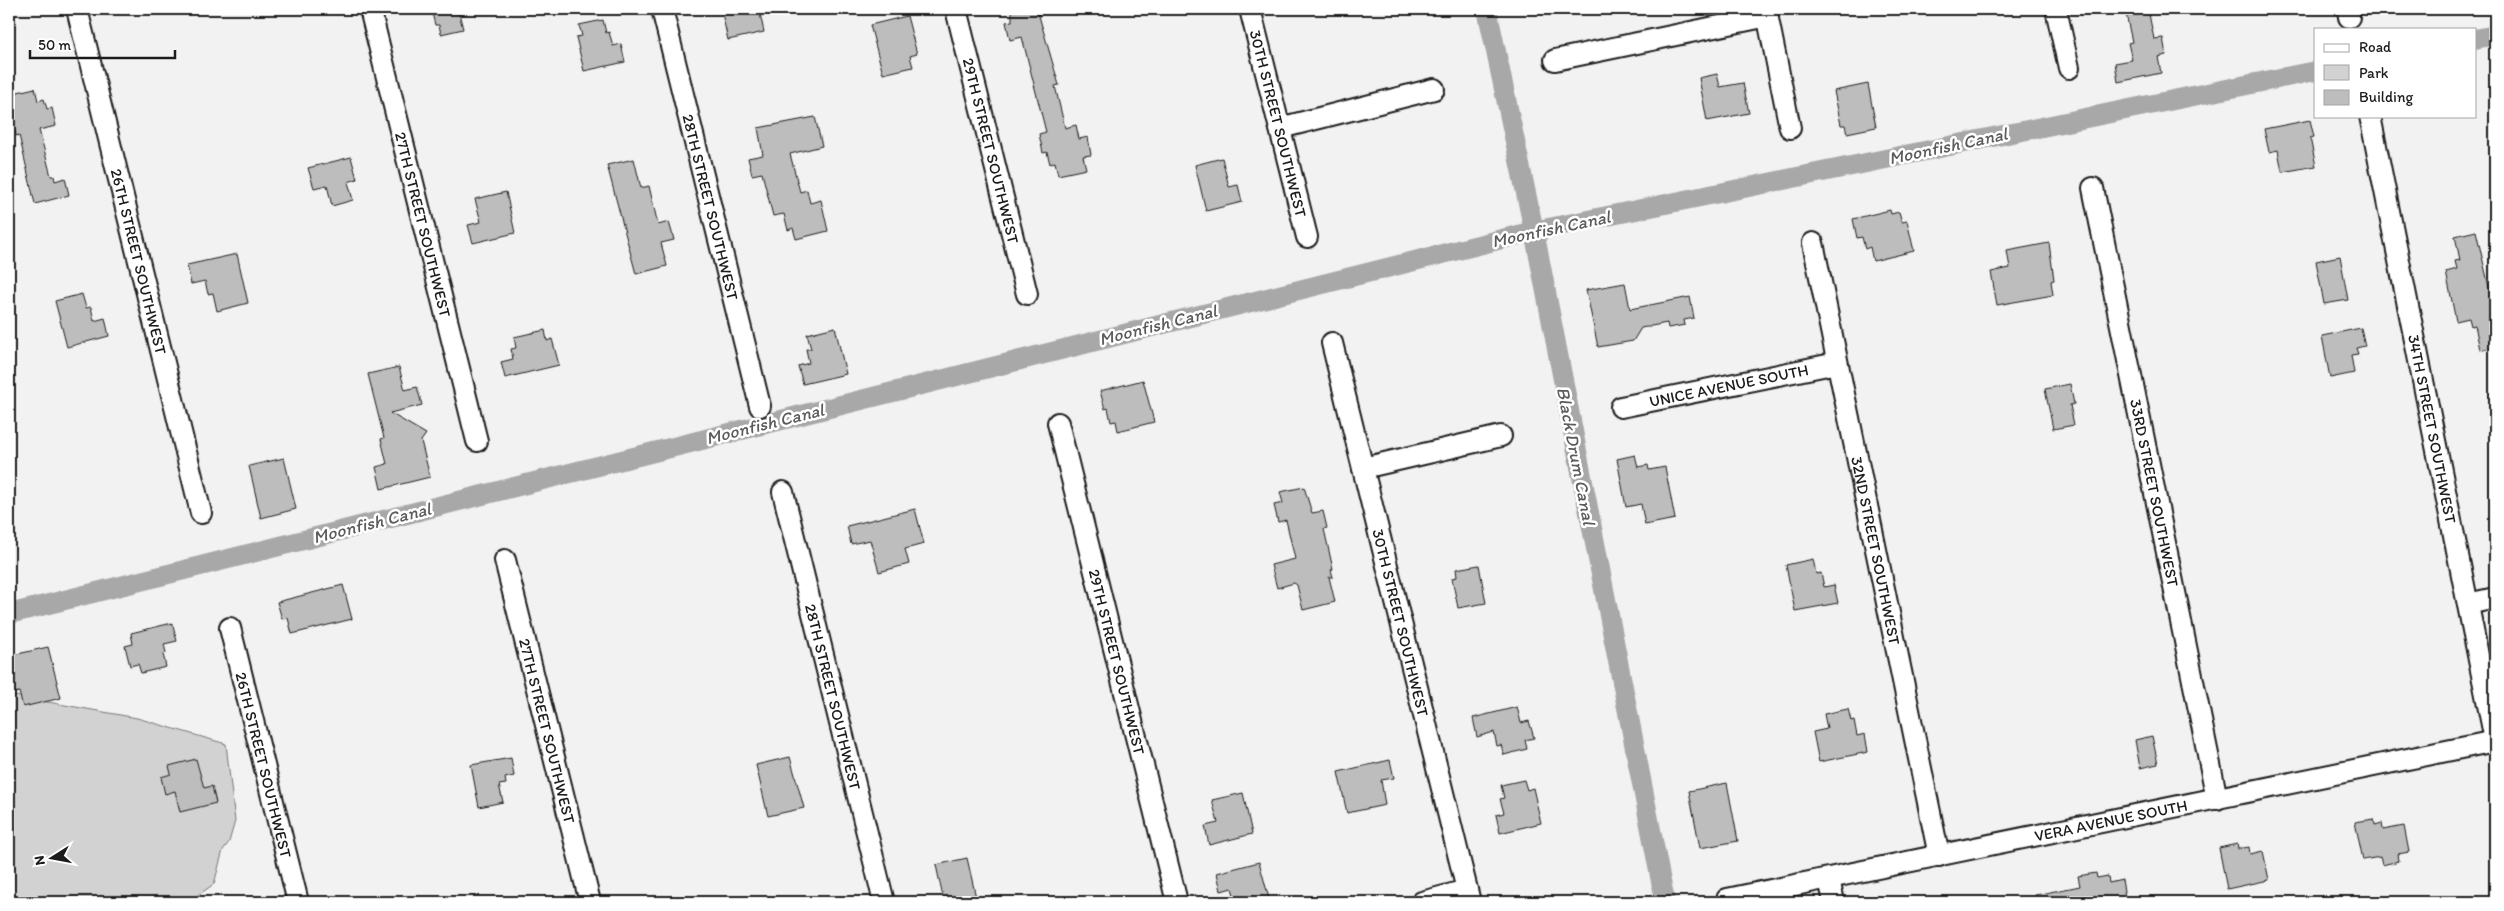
<svg xmlns="http://www.w3.org/2000/svg" width="2504" height="911" viewBox="0 0 2504 911" font-family="Itim,sans-serif">
  <rect width="100%" height="100%" fill="#f2f2f2"/>
  <filter id="ink" filterUnits="userSpaceOnUse"><feTurbulence type="fractalNoise" baseFrequency=".02" numOctaves="2"/><feDisplacementMap in="SourceGraphic" scale="10" xChannelSelector="R" yChannelSelector="G"/><feConvolveMatrix kernelMatrix="1 2 1 2 8 2 1 2 1" color-interpolation-filters="sRGB"/></filter>
  <g filter="url(#ink)">
    <path fill="#d2d2d2" stroke="#777" d="M9,695L137,718L226,744L235,821L229,842L223,850L214,884L188,902H9Z"/>
    <g fill="none" stroke-linecap="round" stroke-linejoin="round">
      <g stroke="#a8a8a8" stroke-width="20">
        <path d="M1487,9L1534,231L1665,902"/>
        <path d="M2475,39L2495,35"/>
        <path d="M9,614L1534,231L2315,71"/>
      </g>
    </g>
    <g fill="#bdbdbd" stroke="#1c1c1c">
      <path d="M431,9H458L463,29L441,34L439,25H435Z"/>
      <path d="M721,9H759L764,32L728,40Z"/>
      <path d="M1012,9H1037L1059,85L1055,86L1065,128L1076,125L1079,139L1088,137L1091,155L1083,156L1086,169L1058,175L1055,162L1050,164L1047,152L1043,153L1039,134L1046,132L1022,37L1010,40L1006,22L1012,21Z"/>
      <path d="M2125,9H2148L2154,39L2163,38L2166,55L2158,57L2161,73L2118,82L2115,63L2132,60L2128,43L2132,42Z"/>
      <path d="M907,16L917,54L910,56L913,67L883,74L870,25Z"/>
      <path d="M603,20L606,33L609,32L613,46L621,44L625,62L584,71L576,37L582,36L579,25Z"/>
      <path d="M1717,74L1720,87L1743,83L1749,113L1707,121L1699,78Z"/>
      <path d="M1868,84L1876,127L1847,133L1845,125H1841L1834,91Z"/>
      <path d="M35,88L38,101L44,99L47,109L52,108L56,126L39,130L51,176H54L55,181L65,178L69,195L35,204L19,135L16,136L12,118L9,119V94Z"/>
      <path d="M815,117L822,146L790,154L800,192L807,190L810,203L821,200L828,231L796,239L793,228L788,230L784,214L773,216L762,173L752,175L748,158L763,155L758,128Z"/>
      <path d="M2310,120L2314,137L2310,138L2316,166L2282,172L2278,150L2269,152L2264,129Z"/>
      <path d="M351,157L357,179L348,182L353,200L332,206L327,185L314,188L308,168Z"/>
      <path d="M1222,158L1229,187L1238,185L1242,202L1206,211L1195,165Z"/>
      <path d="M634,159L641,188L649,186L658,225L669,222L674,240L661,243L667,266L636,274L607,165Z"/>
      <path d="M506,192L515,233L473,243L468,225L481,222L475,199Z"/>
      <path d="M1890,210L1891,214L1899,212L1902,222L1907,221L1914,251L1873,261L1870,247L1865,249L1862,237L1857,238L1853,219Z"/>
      <path d="M2476,231L2495,313V347L2480,350L2475,325L2471,326L2469,318L2456,321L2446,272L2457,269L2455,261L2460,260L2455,236Z"/>
      <path d="M2049,243L2054,280L2051,281L2053,295L1997,305L1991,272L2010,268L2007,251Z"/>
      <path d="M237,254L248,303L217,311L213,293L208,294L205,281L191,284L187,265Z"/>
      <path d="M2340,256L2348,300L2324,304L2316,261Z"/>
      <path d="M1625,283L1630,309L1690,297L1694,318L1684,320L1685,325L1668,328L1667,323L1641,328L1633,341L1598,347L1586,290Z"/>
      <path d="M82,294L86,308L91,307L94,321L105,318L109,336L67,347L55,301Z"/>
      <path d="M835,327L846,374L803,384L798,366L809,363L806,349H811L807,334Z"/>
      <path d="M2361,328L2365,346L2356,348L2358,354L2351,355L2354,373L2330,378L2322,336Z"/>
      <path d="M545,330L547,341L552,339L559,365L505,378L501,362L513,359L511,349L516,348L514,337Z"/>
      <path d="M399,367L405,390L417,387L422,405L390,413L426,434L421,441L430,477L381,489L376,467L387,464L381,439L384,438L368,374Z"/>
      <path d="M1143,380L1154,422L1118,431L1116,421L1111,422L1108,408L1105,409L1100,391Z"/>
      <path d="M2070,384L2074,404L2070,405L2074,425L2053,429L2045,389Z"/>
      <path d="M1635,455L1638,467L1648,465L1649,470L1665,467L1675,519L1645,525L1641,504L1626,507L1617,459Z"/>
      <path d="M284,458L296,509L261,518L249,466Z"/>
      <path d="M1304,487L1312,513L1323,511L1327,528L1324,529L1333,569L1331,570L1333,577H1329L1335,602L1303,610L1297,585L1294,583L1277,588L1271,565L1295,559L1286,520L1278,522L1274,505L1283,503L1280,492Z"/>
      <path d="M915,509L924,544L905,549L909,564L879,572L870,540L851,544L847,526Z"/>
      <path d="M1813,559L1816,574L1821,573L1824,587L1834,585L1838,603L1795,611L1786,565Z"/>
      <path d="M1479,565L1486,603L1458,608L1452,578L1457,577L1456,569Z"/>
      <path d="M343,585L352,619L292,634L288,618L282,619L277,602Z"/>
      <path d="M172,623L177,641L164,644L166,653L163,654L166,667L141,673L138,664L130,666L125,646L133,644L131,633Z"/>
      <path d="M48,647L61,698L23,707L19,692L14,693L9,672V656Z"/>
      <path d="M1517,707L1521,723L1529,721L1534,738L1525,740L1527,749L1504,755L1501,745L1497,746L1494,732L1477,737L1473,718Z"/>
      <path d="M1848,709L1851,721L1854,720L1857,736L1865,734L1868,752L1819,762L1813,732L1827,729L1824,714Z"/>
      <path d="M2152,736L2158,764L2140,768L2135,740Z"/>
      <path d="M790,757L804,808L768,816L756,765Z"/>
      <path d="M511,758L514,776L505,778L506,784L499,785L503,802L479,807L471,765Z"/>
      <path d="M196,759L204,788L212,786L216,803L180,812L175,791L165,794L161,777L171,774L169,766Z"/>
      <path d="M1390,760L1394,778L1381,780L1385,805L1347,813L1338,772Z"/>
      <path d="M1524,780L1527,790L1533,788L1541,823L1500,833L1496,815L1504,813L1500,799L1504,798L1501,785Z"/>
      <path d="M1727,783L1738,841L1700,848L1689,791Z"/>
      <path d="M1243,793L1252,834L1209,845L1205,826L1218,823L1212,800Z"/>
      <path d="M2374,819L2375,825L2382,823L2383,830L2404,826L2409,852L2398,854L2399,861L2382,865L2380,857L2363,860L2355,822Z"/>
      <path d="M2237,844L2238,849L2249,847L2250,854L2263,851L2269,880L2227,889L2219,848Z"/>
      <path d="M967,858L977,902H944L936,865Z"/>
      <path d="M1259,862L1270,902H1236L1232,888L1221,891L1217,873Z"/>
      <path d="M2096,873L2097,878L2108,876L2109,883L2122,880L2126,902H2036L2035,895L2080,886L2078,876Z"/>
    </g>
    <g fill="none" stroke-linecap="round" stroke-linejoin="round">
      <g stroke="#1c1c1c" stroke-width="24">
        <g id="street">
          <path id="s1" d="M77,9L201,513"/>
          <path id="s2" d="M370,9L477,441"/>
          <path id="s3" d="M662,9L760,406"/>
          <path id="s4" d="M956,9L1027,294"/>
          <path id="s5" d="M1250,9L1307,237"/>
          <path d="M1766,9L1790,128"/>
          <path d="M2056,9L2069,68"/>
          <path d="M2348,9L2349,17"/>
          <path d="M1555,60L1768,16"/>
          <path id="s6" d="M2370,116L2495,740"/>
          <path d="M1280,128L1434,89"/>
          <path id="s7" d="M2093,188L2217,799"/>
          <path id="s8" d="M1813,243L1939,856"/>
          <path id="s9" d="M1332,343L1470,902"/>
          <path id="s10" d="M1621,407L1837,363"/>
          <path id="s11" d="M1058,423L1177,902"/>
          <path d="M1363,468L1501,436"/>
          <path id="s12" d="M783,492L884,902"/>
          <path id="s13" d="M505,560L590,902"/>
          <path d="M2468,604L2495,598"/>
          <path id="s14" d="M230,628L298,902"/>
          <path d="M1829,879L1834,902"/>
          <path id="s15" d="M1727,899L2495,741"/>
          <path d="M1422,902L1467,890"/>
        </g>
      </g>
      <use href="#street" stroke="#fff" stroke-width="20"/>
    </g>
  </g>
  <g text-anchor="middle" dominant-baseline="central" stroke-width="5" stroke-linejoin="round" paint-order="stroke">
    <g font-size="16" fill="#1c1c1c" stroke="#fff">
      <text stroke="none"><textPath href="#s5" startOffset="118">30TH STREET SOUTHWEST</textPath></text>
      <text stroke="none"><textPath href="#s4" startOffset="146">29TH STREET SOUTHWEST</textPath></text>
      <text stroke="none"><textPath href="#s3" startOffset="204">28TH STREET SOUTHWEST</textPath></text>
      <text stroke="none"><textPath href="#s2" startOffset="222">27TH STREET SOUTHWEST</textPath></text>
      <text stroke="none"><textPath href="#s1" startOffset="260">26TH STREET SOUTHWEST</textPath></text>
      <text stroke="none"><textPath href="#s10" startOffset="110">UNICE AVENUE SOUTH</textPath></text>
      <text stroke="none"><textPath href="#s6" startOffset="319">34TH STREET SOUTHWEST</textPath></text>
      <text stroke="none"><textPath href="#s7" startOffset="311">33RD STREET SOUTHWEST</textPath></text>
      <text stroke="none"><textPath href="#s8" startOffset="314">32ND STREET SOUTHWEST</textPath></text>
      <text stroke="none"><textPath href="#s9" startOffset="288">30TH STREET SOUTHWEST</textPath></text>
      <text stroke="none"><textPath href="#s11" startOffset="246">29TH STREET SOUTHWEST</textPath></text>
      <text stroke="none"><textPath href="#s12" startOffset="211">28TH STREET SOUTHWEST</textPath></text>
      <text stroke="none"><textPath href="#s13" startOffset="176">27TH STREET SOUTHWEST</textPath></text>
      <text stroke="none"><textPath href="#s14" startOffset="141">26TH STREET SOUTHWEST</textPath></text>
      <text stroke="none"><textPath href="#s15" startOffset="392">VERA AVENUE SOUTH</textPath></text>
    </g>
    <g font-size="18" font-style="italic" fill="#5b5b5b" stroke="#fff">
      <text transform="translate(1948 146) rotate(-12)">Moonfish Canal</text>
      <text transform="translate(1551 229) rotate(-12)">Moonfish Canal</text>
      <text transform="translate(1158 325) rotate(-14)">Moonfish Canal</text>
      <text transform="translate(765 424) rotate(-14)">Moonfish Canal</text>
      <text transform="translate(1576 456) rotate(79)">Black Drum Canal</text>
      <text transform="translate(372 523) rotate(-14)">Moonfish Canal</text>
    </g>
  </g>
  <rect width="2504" height="911" fill="none" stroke="#fff" stroke-width="30"/>
  <rect x="15" y="15" width="2474" height="881" fill="none" stroke="#1c1c1c" stroke-width="2" filter="url(#ink)"/>
  <rect x="2314" y="28" width="162" height="90" fill="#ffffff" stroke="#a4a4a4"/>
  <rect x="2324" y="44" width="25" height="8" fill="#ffffff" stroke="#a4a4a4"/>
  <text x="2359" y="52" font-size="15" fill="#1c1c1c">Road</text>
  <rect x="2324" y="65" width="25" height="15" fill="#d2d2d2" stroke="#a4a4a4"/>
  <text x="2359" y="78" font-size="15" fill="#1c1c1c">Park</text>
  <rect x="2324" y="90" width="25" height="15" fill="#bdbdbd" stroke="#a4a4a4"/>
  <text x="2359" y="102" font-size="15" fill="#1c1c1c">Building</text>
  <g transform="translate(52 858) rotate(259)" stroke="#ffffff" stroke-width="4" paint-order="stroke">
  <path d="M0-4L9 19L0 12L-9 19Z" fill="#1c1c1c"/>
  <text y="-8" font-size="14" font-weight="bold" text-anchor="middle" fill="#1c1c1c">N</text>
  </g>
  <path d="M30 50v8h145v-8" fill="none" stroke="#1c1c1c" stroke-width="2.5"/>
  <text x="38" y="50" font-size="15" fill="#1c1c1c" stroke="#ffffff" stroke-width="4" paint-order="stroke">50 m</text>
</svg>
